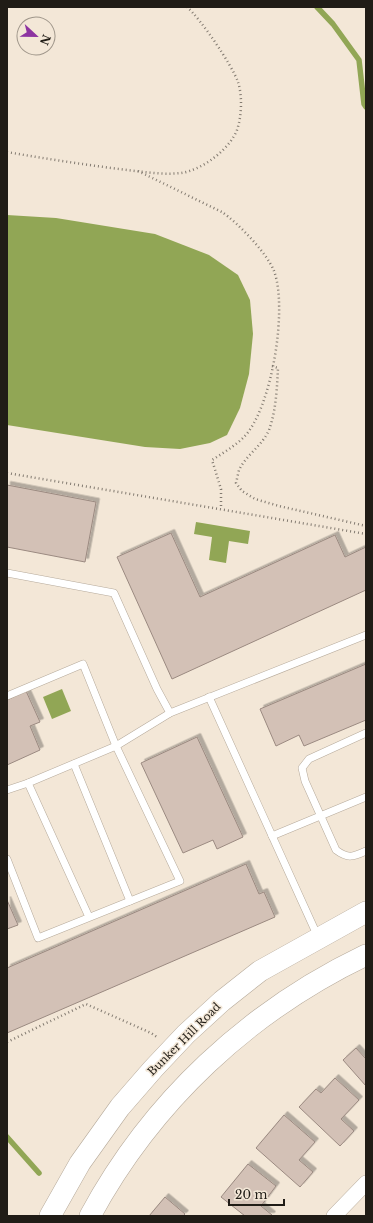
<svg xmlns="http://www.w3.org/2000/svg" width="373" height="1223" viewBox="0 0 373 1223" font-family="'Libre Baskerville',serif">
  <defs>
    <filter id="shadow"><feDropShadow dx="3.5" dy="-3.5" stdDeviation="0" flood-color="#0004"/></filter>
  </defs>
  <rect width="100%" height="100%" fill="#f3e7d7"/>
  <g fill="#91a655">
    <path d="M7,215L56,218L155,234L209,255L238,275L250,300L253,334L249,374L240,408L227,435L210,443L180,449L145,447L7,425Z"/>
    <path d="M196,522L250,531L248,544L229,541L226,563L209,560L212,537L194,534Z"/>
    <path d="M62,689L71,711L52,719L43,697Z"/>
  </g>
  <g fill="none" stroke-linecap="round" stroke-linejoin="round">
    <g stroke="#91a655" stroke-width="5.5">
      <path d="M317,7L333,24L359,60L364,104L366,107"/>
      <path d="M7,1137L39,1173"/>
    </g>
  </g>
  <g fill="#d3c1b6" stroke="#9b8a81" filter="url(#shadow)">
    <path d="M7,485L96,502L85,562L7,547Z"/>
    <path d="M171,533L200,597L335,535L345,557L366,547V590L172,679L117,557Z"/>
    <path d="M366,664V720L304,746L299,735L276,746L260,709Z"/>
    <path d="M26,691L40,722L30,726L40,750L7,765V700Z"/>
    <path d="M197,737L243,837L217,849L213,840L183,853L141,763Z"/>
    <path d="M246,864L259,894L264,892L275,917L7,1033V968Z"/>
    <path d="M7,900L18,925L7,929Z"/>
    <path d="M356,1048L366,1059V1086L343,1060Z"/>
    <path d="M335,1078L359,1100L341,1119L354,1131L340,1146L299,1107L316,1089L321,1093Z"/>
    <path d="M284,1115L315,1142L299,1160L313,1172L300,1187L256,1148Z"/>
    <path d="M248,1164L276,1186L261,1206L272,1215L271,1216H245L221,1197Z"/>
    <path d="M165,1197L185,1214L183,1216H149Z"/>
  </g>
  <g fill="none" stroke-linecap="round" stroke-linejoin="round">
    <g stroke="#b6aa9b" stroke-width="8">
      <g id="service">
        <path d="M7,573L114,593L157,689L170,713"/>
        <path d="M7,696L83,664L116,746L170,713L366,635"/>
        <path d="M209,697L318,937"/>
        <path d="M366,733L309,759L302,768L305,781L336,850C348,859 353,857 366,851"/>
        <path d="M74,764L130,901"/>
        <path d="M7,790L28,783"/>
        <path d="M272,836L366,797"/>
        <path d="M7,859L38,938L180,881L116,746L28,783L89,917"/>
      </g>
    </g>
    <g stroke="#b6aa9b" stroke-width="16">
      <path id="minor" d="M334,1216L366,1183"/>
    </g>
    <g stroke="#b6aa9b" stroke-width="22">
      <g id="secondary">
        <path d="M50,1216L80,1163L120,1107L153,1069L186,1034L222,1001L260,971L366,912"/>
        <path d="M90,1216C152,1101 249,1011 366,955"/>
      </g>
    </g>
    <g stroke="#837b71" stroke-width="2.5" stroke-dasharray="1 3" stroke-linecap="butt">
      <path d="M7,152C47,159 87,165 127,170C145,172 163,175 181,173C202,170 229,150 237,130C240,121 241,112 241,103C241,96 240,88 238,82C232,65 200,18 187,7"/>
      <path d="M138,171L222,212C238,223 267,253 274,271C288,308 272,408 244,437C235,446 223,453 212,460L221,489V509"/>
      <path d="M272,366L278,368C277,388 276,411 269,430C262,446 246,455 239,470C238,474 237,479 236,483L242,491L255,499L279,506L366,526"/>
      <path d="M7,473L366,534"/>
      <path d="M7,1042L86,1004L151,1033L157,1037"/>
    </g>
    <use href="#service" stroke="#fff" stroke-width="7"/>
    <use href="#minor" stroke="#fff" stroke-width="15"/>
    <use href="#secondary" stroke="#fff" stroke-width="21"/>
  </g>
  <g text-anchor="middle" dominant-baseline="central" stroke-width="3" stroke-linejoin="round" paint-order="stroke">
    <g font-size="11" fill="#201c16" stroke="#f3e7d7">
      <text transform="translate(184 1039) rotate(-45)">Bunker Hill Road</text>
    </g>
  </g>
  <rect width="373" height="1223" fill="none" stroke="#201c16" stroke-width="16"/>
  <g transform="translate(36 36) rotate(112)"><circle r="19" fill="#f3e7d7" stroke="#9f968a"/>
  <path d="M0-3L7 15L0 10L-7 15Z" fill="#8d34a1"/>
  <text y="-6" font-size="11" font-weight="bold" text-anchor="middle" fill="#201c16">N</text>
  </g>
  <path d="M229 1199v6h55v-6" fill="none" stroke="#201c16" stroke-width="2"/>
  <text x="235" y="1199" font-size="12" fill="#201c16" stroke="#f3e7d7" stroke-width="3" paint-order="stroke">20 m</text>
</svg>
